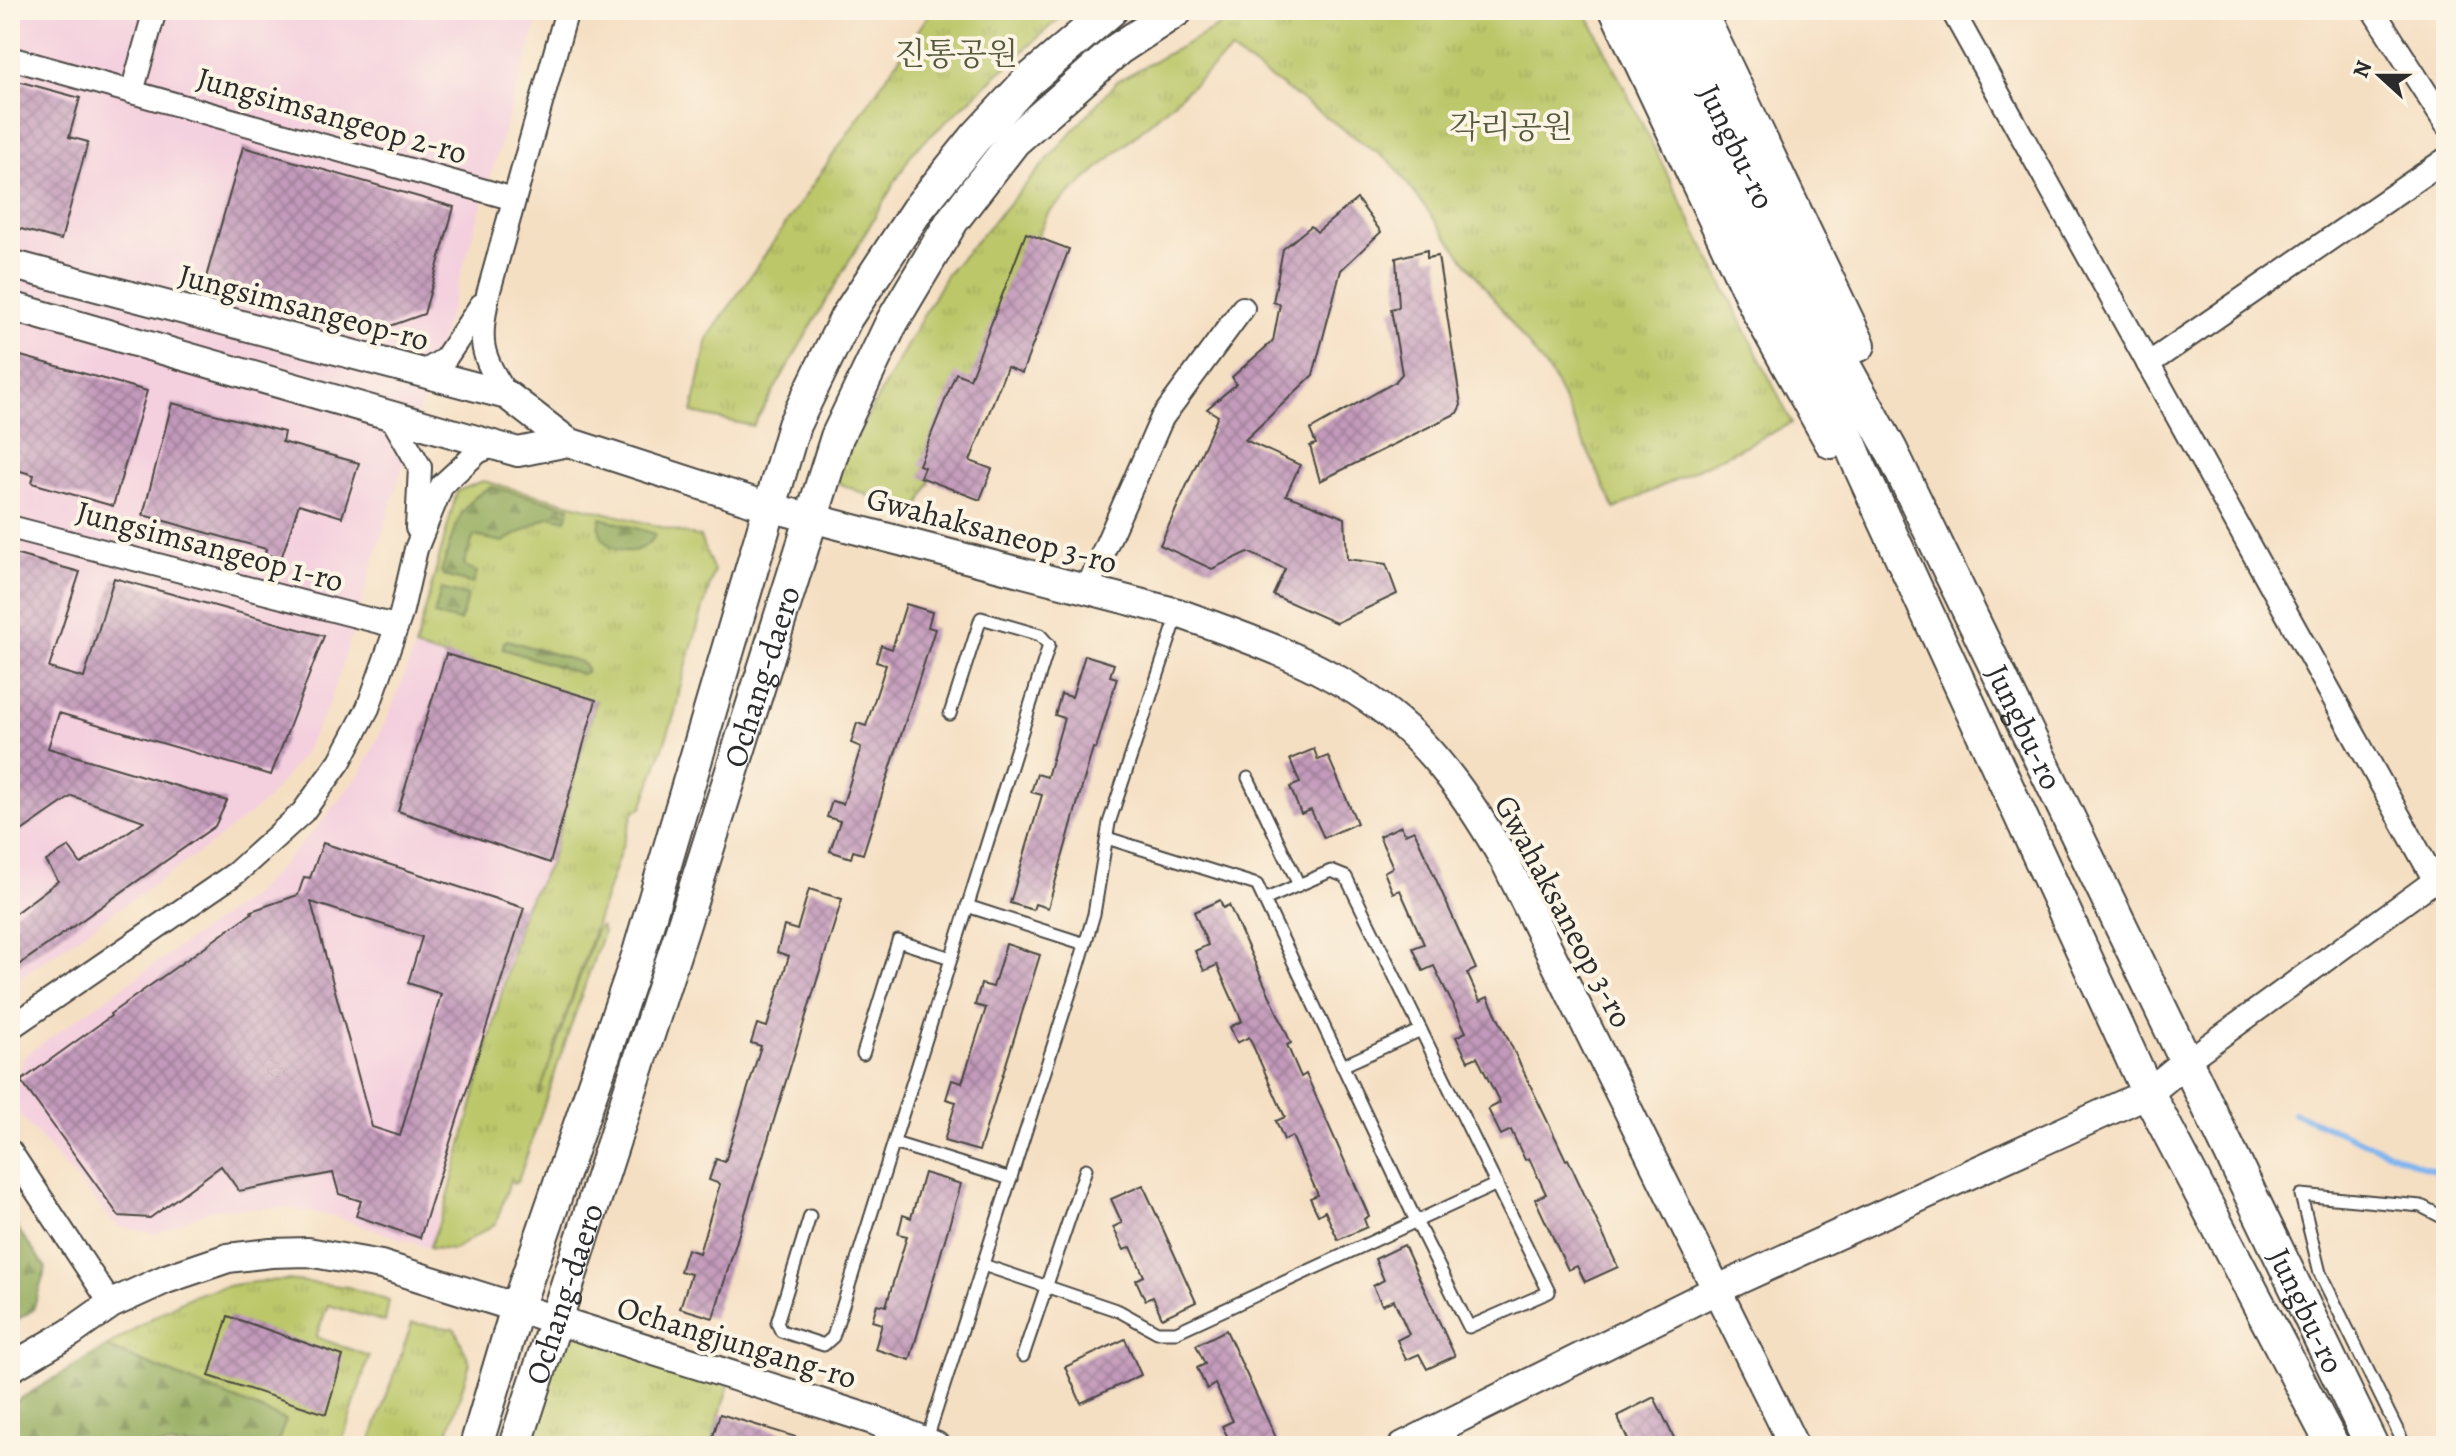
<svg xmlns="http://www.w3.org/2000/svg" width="2456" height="1456" viewBox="0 0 2456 1456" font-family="Alegreya,'Noto Serif KR',serif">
  <defs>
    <pattern id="grass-tufts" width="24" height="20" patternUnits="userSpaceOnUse" patternTransform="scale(2)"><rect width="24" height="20" fill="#bbc769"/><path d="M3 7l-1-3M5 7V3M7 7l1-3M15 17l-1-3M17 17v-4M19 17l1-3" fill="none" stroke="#a1ab5b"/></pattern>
    <pattern id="forest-firs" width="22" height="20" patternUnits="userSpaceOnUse" patternTransform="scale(2)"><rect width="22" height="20" fill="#94ac5d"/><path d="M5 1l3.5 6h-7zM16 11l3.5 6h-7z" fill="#798c4d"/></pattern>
    <pattern id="building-cross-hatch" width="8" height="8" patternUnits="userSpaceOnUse" patternTransform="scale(2)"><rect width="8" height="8" fill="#c39abb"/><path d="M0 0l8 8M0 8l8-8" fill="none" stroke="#9f7e98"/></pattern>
  </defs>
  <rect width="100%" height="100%" fill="#fcf5e5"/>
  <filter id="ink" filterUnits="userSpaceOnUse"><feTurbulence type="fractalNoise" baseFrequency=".0125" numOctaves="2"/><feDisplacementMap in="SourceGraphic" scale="16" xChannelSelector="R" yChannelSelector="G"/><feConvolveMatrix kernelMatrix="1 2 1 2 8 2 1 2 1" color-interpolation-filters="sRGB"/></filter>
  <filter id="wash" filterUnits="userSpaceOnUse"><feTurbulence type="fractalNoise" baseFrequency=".006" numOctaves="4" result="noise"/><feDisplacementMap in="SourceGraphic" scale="32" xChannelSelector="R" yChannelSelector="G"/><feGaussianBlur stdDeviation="1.8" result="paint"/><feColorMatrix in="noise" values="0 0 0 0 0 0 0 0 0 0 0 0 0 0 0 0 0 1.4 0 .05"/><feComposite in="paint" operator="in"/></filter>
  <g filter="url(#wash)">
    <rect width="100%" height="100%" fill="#f5dfc3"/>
    <g fill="#f4cfde">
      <path d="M10,10H541L349,643L331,700L304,753L266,801L206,848L10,984Z"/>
      <path d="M415,648L596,700L550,863L524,908L429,1248L334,1216L285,1208L213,1209L156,1234L117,1226L13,1107L24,1056L253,895L310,835L361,773L388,717Z"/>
    </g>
    <g fill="url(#grass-tufts)" stroke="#73794a" stroke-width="2">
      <path d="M932,10H1068L912,153L753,426L692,413L708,338Z"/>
      <path d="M1249,10H1585L1792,423L1615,509L1553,378L1392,163L1231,51L1048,213L915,516L832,480L946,275L1117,81Z"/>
      <path d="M483,481L700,537L714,571L681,684L675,713L642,808L634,811L539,1095L596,930L601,926L603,932L518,1181L513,1184L511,1178L496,1223L453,1250L429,1248L446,1205L524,908L550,863L596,701L415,648L457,491Z"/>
      <path d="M287,1280L348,1287L389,1301L385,1322L328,1305L316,1337L369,1356L341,1446H276L285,1420L106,1347C131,1332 156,1314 182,1301C213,1285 253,1281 287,1280Z"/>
      <path d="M554,1321L732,1375L710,1446H515Z"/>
      <path d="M412,1323L455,1329L470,1363L444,1446H369Z"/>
    </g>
    <g fill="url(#forest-firs)" stroke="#606c44" stroke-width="2">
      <path d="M492,487L570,507L566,520L550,516L503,542L474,536L464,563L467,568L477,572L473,584L445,576L441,572C453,538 456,501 492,487Z"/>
      <path d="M601,518L656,534C639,565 591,551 601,518Z"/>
      <path d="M441,589L468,596L460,621L434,615Z"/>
      <path d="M507,640L580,662L587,668L586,672L581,674L503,649L504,642Z"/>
      <path d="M10,1218L46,1268L33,1310L10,1324Z"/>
      <path d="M106,1347L286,1420L276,1446H10V1405Z"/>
    </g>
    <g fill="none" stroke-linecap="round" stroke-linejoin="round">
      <path stroke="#81b5ee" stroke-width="6" d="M2294,1113L2446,1176"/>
    </g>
    <g id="blocks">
      <g fill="url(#building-cross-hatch)" fill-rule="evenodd">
        <path d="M10,79L80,98L69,137L88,142L61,240L10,226Z"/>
        <path d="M243,147L454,207L424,314L382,329L205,281Z"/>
        <path d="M1357,199L1381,232L1341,270L1313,375L1245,440L1300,465L1286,495L1345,518L1347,559L1386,564L1397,594L1336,623L1273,595L1285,569L1248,552L1212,569L1160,545L1218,416L1207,409L1236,384L1232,377L1273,341L1280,304L1273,302L1283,249L1311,226L1317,232Z"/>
        <path d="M1026,233L1069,249L1022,373L1007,367L970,461L992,469L980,500L920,477L924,467L919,465L956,373L970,379Z"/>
        <path d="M1427,250V258L1438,256L1461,405L1457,413L1320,481L1310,446L1316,444L1310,430L1395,382L1402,374L1391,309L1399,307L1396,258Z"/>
        <path d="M10,353L147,391L113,506L32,483L34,475L10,468Z"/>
        <path d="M172,403L284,432L282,442L359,463L342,517L299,504L281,559L265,554L266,549L143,515Z"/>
        <path d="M10,553L80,572L49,668L84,678L114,578L324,636L271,775L59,713L48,748L227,801L215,826L10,971V917L58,881L46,861L69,847L81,864L144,821L72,796L10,839Z"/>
        <path d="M906,604L932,612L928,627L935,629L863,854L853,851L851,858L830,851L840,821L827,817L832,801L843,804L861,747L851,743L857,723L866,726L886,665L876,662L881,645L892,649Z"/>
        <path d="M446,654L596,700L550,863L398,811Z"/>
        <path d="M1085,655L1114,664L1110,676L1117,678L1096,749L1093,748L1048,908L1035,904L1033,910L1010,903L1042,795L1031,792L1037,774L1047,777L1064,718L1055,715L1061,694L1072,697Z"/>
        <path d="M1314,749L1318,760L1328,756L1357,823L1324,838L1311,810L1301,814L1290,787L1300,783L1290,759Z"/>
        <path d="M1401,826L1405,834L1414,830L1476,969L1467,973L1480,1001L1488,997L1566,1160L1568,1159L1618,1267L1585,1282L1577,1266L1568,1270L1535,1199L1546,1194L1529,1158L1525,1160L1511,1130L1501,1135L1488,1109L1500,1103L1477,1057L1468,1061L1456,1037L1466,1032L1434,966L1423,971L1413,948L1424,944L1400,890L1393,893L1384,872L1393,867L1379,836Z"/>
        <path d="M323,843L524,908L420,1238L356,1216L361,1201L339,1194L333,1173L239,1191L221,1166L150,1218L119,1216L21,1081L111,1016L110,1014L252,913L251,911L298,895L304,877L310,878ZM311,902L422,937L408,983L441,994L400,1136L372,1127Z"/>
        <path d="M809,889L842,899L713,1318L680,1308L691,1274L680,1271L687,1249L699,1253L720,1184L709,1180L716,1159L725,1162L761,1046L751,1043L757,1024L767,1027L789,956L777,952L784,926L797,930Z"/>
        <path d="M1220,900L1223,908L1229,905L1291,1043L1287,1045L1301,1077L1306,1074L1369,1216L1364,1219L1367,1227L1338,1240L1325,1211L1318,1215L1310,1198L1318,1195L1292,1136L1284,1140L1276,1121L1285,1117L1249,1037L1237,1043L1230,1027L1242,1021L1217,965L1204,971L1195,951L1208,945L1194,912Z"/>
        <path d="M1006,944L1040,955L979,1151L944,1141L956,1102L946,1099L952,1080L962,1083L986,1008L975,1005L981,984L993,987Z"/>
        <path d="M924,1173L961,1184L910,1360L875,1349L882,1324L872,1321L877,1304L886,1306L907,1236L898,1234L903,1215L911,1218Z"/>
        <path d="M1143,1185L1196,1302L1162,1318L1153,1297L1145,1300L1136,1280L1144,1276L1131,1247L1124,1250L1113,1227L1122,1223L1111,1199Z"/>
        <path d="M1404,1245L1455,1356L1427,1369L1419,1354L1406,1360L1397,1340L1409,1334L1394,1300L1382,1305L1373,1286L1384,1280L1375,1259Z"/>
        <path d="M228,1316L343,1356L326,1414L209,1376Z"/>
        <path d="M1226,1330L1278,1442L1269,1446H1243L1241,1441L1232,1445L1222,1426L1233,1421L1215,1384L1207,1389L1197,1368L1205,1364L1196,1345Z"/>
        <path d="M1125,1339L1141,1375L1081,1403L1065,1367Z"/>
        <path d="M1654,1397L1678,1446H1631L1617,1416Z"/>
        <path d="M720,1414L812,1442V1446H710Z"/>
      </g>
    </g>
  </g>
  <g filter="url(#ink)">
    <use href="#blocks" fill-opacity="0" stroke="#494642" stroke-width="2"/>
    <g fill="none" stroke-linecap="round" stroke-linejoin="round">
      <g stroke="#494642" stroke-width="15">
        <g id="service">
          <path d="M1248,778L1299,885"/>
          <path d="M1107,838L1257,885L1416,1221L1469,1327L1549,1292L1346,877L1331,871L1264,900"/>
          <path d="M967,906L1085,944"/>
          <path d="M863,1054L898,941L951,958"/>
          <path d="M1342,1066L1421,1030"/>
          <path d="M894,1143L1011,1179"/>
          <path d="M810,1216L777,1323L781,1331L824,1345L833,1337L1049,645L1040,635L981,618L950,714"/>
          <path d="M983,1265L1119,1311L1157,1332H1176L1497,1184"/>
          <path d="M1023,1356L1086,1169"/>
          <path d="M1449,1424L1453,1446"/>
          <path d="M926,1442L1079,965L1094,914L1109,823L1178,614"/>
          <path d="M2405,1446L2320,1273L2301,1195L2421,1206L2446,1219"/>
        </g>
      </g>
      <g stroke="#494642" stroke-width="26">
        <g id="minor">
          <path d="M1952,10L2435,881"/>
          <path d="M2373,10L2446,124"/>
          <path d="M10,58L514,199"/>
          <path d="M132,92L155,10"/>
          <path d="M2148,364L2446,159"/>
          <path d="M422,373L445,359L481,305"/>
          <path d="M507,395C479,354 479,342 488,294L567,10"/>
          <path d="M390,415L420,467L417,528"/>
          <path d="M10,527L395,626"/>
          <path d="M1086,591L1162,418L1243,308"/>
          <path d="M10,1028L236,873L303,812L340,761L368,708L401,614L416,549L442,485L478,452L494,445"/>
          <path d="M2187,1061L2445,873"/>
          <path d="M10,1151L111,1304"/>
        </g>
      </g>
      <g stroke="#494642" stroke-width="32">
        <g id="tertiary">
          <path d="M10,264L507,395L568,442L518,452L10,306"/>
          <path d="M568,442L769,507L1178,613C1251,639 1327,665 1389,714C1439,753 1475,809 1506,863L1794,1446"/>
          <path d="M10,1368L70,1333L111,1304L166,1279L228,1258L271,1253L308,1252L381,1265L826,1405L876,1421L935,1446"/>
          <path d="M1403,1446L1716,1290L2148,1093L2187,1061"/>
        </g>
      </g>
      <g stroke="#494642" stroke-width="36">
        <g id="secondary">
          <path d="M1616,10L1759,313L1831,442"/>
          <path d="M1644,10L1825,383L1860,467L2148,1093L2333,1446"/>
          <path id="s1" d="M1670,10L1843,363L1891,450L2372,1446"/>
          <path d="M1699,10L1859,345"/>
          <path d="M476,1446L517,1308L638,956L794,425L846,318L917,210L976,137L1028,81L1111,10"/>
          <path id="s2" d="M515,1446L682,930L837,437L892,322L952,221L1014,141L1118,49L1177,10"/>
        </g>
      </g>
      <use href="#service" stroke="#fff" stroke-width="11"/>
      <use href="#minor" stroke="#fff" stroke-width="22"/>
      <use href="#tertiary" stroke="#fff" stroke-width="28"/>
      <use href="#secondary" stroke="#fff" stroke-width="32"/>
    </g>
  </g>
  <g text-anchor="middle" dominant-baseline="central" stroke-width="8" stroke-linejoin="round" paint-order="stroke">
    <g font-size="32" fill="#565a3e" stroke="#fcf5e5">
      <text x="956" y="54">진통공원</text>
      <text x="1511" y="127">각리공원</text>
    </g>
    <g font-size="32" fill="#2b2b2b" stroke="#fcf5e5">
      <text transform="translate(332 115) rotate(16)">Jungsimsangeop 2-ro</text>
      <text stroke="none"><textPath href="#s1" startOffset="152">Jungbu-ro</textPath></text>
      <text transform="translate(304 307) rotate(15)">Jungsimsangeop-ro</text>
      <text transform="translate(992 530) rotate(15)">Gwahaksaneop 3-ro</text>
      <text transform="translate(210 546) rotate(15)">Jungsimsangeop 1-ro</text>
      <text stroke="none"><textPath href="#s2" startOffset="808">Ochang-daero</textPath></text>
      <text stroke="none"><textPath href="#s1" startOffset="800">Jungbu-ro</textPath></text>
      <text transform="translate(1564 911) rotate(62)">Gwahaksaneop 3-ro</text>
      <text stroke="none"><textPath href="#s2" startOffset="160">Ochang-daero</textPath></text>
      <text stroke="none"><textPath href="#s1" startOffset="1448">Jungbu-ro</textPath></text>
      <text transform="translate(737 1342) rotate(17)">Ochangjungang-ro</text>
    </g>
  </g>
  <rect width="2456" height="1456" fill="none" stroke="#fcf5e5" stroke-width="40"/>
  <g transform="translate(2380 76) rotate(291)" stroke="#fcf5e5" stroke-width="6" paint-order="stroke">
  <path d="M0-6L14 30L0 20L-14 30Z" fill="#2b2b2b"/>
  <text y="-12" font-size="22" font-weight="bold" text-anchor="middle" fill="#2b2b2b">N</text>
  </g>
</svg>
